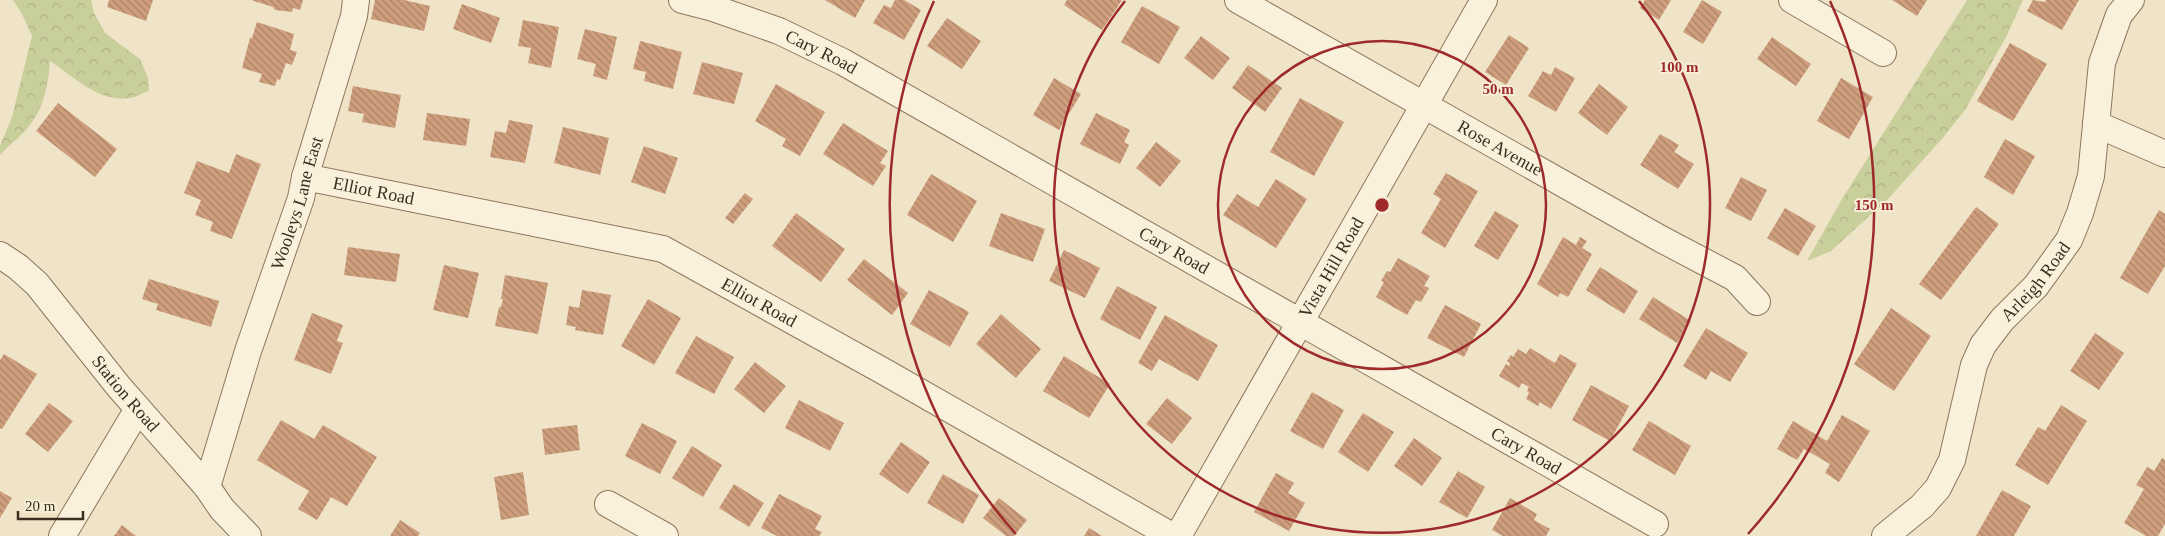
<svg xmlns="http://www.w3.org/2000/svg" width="2165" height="536" viewBox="0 0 2165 536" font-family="Georgia,serif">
  <defs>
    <pattern id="forest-crowns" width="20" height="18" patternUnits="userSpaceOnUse" patternTransform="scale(1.25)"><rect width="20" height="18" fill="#c9cf9b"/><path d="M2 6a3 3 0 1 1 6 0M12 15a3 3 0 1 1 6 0" fill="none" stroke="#aeb285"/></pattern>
    <pattern id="building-back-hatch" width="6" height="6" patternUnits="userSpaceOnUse" patternTransform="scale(1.25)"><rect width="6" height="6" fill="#cf9f7d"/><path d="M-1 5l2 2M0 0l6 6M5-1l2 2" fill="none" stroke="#a98266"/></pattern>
  </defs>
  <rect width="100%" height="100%" fill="#f0e4c8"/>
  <g fill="url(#forest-crowns)">
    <path d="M13,0H91L94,13L105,33L140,59L148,78L149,91C143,93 136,97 130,98C99,103 74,77 50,61C48,88 43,113 23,133C15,141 7,147 0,155V146L12,117L32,36L22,14Z"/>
    <path d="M1967,0H2023L2005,39L1965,110L1941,140L1888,199L1831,251L1807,261L1842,199Z"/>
  </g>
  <g fill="url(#building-back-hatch)">
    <path d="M109,0H153L146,21L107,7Z"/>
    <path d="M251,0H303L300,10L293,8L292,12L275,10L273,7Z"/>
    <path d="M375,0H404L430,6L424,31L371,19Z"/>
    <path d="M825,0H865L855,18Z"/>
    <path d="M895,0H904L921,10L904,40L873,23L884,5L891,8Z"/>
    <path d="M1067,0H1122L1102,30L1064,5Z"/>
    <path d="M1645,0H1671L1659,20L1640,8Z"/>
    <path d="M1702,0L1722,12L1703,44L1683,32Z"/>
    <path d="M1892,0H1927L1917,16Z"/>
    <path d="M2033,0L2045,2L2046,0H2079L2062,30L2027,11Z"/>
    <path d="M462,4L500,18L491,43L453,29Z"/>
    <path d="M1142,6L1180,27L1159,64L1121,42Z"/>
    <path d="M947,18L981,41L962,69L927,46Z"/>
    <path d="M523,20L559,27L551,68L528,63L531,48L518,46Z"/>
    <path d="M257,22L294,34L290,50L297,52L292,65L286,63L280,80L277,79L275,86L259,82L262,74L242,68L250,38H252Z"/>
    <path d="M585,29L617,37L607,80L593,76L596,64L577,59Z"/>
    <path d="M1509,35L1529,48L1506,85L1485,72Z"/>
    <path d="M1201,36L1230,58L1213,80L1184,58Z"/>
    <path d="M1772,37L1811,64L1796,86L1757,59Z"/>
    <path d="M640,41L682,52L673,89L644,81L646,72L633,69Z"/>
    <path d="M2010,43L2047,64L2013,121L1977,101Z"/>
    <path d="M702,62L743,73L734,104L693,94Z"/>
    <path d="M1248,65L1282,88L1265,112L1232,88Z"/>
    <path d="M1555,67L1575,78L1556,112L1528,96L1543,71L1551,75Z"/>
    <path d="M1054,78L1081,94L1059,130L1033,115Z"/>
    <path d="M1841,78L1873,97L1849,139L1817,121Z"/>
    <path d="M776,84L825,112L800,156L782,146L786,139L755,121Z"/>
    <path d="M1599,84L1628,107L1607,135L1578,113Z"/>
    <path d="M353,86L401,95L395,128L362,122L364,114L348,111Z"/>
    <path d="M1300,98L1344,122L1314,176L1270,152Z"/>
    <path d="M58,103L117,149L95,177L36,131Z"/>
    <path d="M427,113L470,119L466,146L423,140Z"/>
    <path d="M1096,113L1130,130L1124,142L1129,145L1120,164L1080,144Z"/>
    <path d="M509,120L533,125L525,163L490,157L495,131L506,133Z"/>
    <path d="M843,123L888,151L880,163L886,166L873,186L823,154Z"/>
    <path d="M563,127L609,138L600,175L554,163Z"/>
    <path d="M1660,134L1679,145L1674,152L1694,164L1678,189L1640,165Z"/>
    <path d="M2005,139L2035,156L2013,195L1984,177Z"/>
    <path d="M1156,142L1181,161L1160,187L1136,168Z"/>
    <path d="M644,146L678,158L665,194L631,182Z"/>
    <path d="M236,154L261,164L232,239L210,231L213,222L195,215L201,200L184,193L197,161L229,173Z"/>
    <path d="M1446,173L1478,191L1445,248L1421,233L1441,199L1433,194Z"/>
    <path d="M931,174L977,201L953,242L907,215Z"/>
    <path d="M1741,177L1767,190L1751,221L1725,208Z"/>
    <path d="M1276,179L1307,199L1276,248L1223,215L1237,194L1258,207Z"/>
    <path d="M745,193L753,199L733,224L725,218Z"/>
    <path d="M1976,207L1999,224L1941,300L1919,284Z"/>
    <path d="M1785,208L1816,226L1798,256L1767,238Z"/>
    <path d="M2159,210L2165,214V266L2148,294L2120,278Z"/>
    <path d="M1495,211L1519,225L1498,260L1474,246Z"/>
    <path d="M796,213L845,249L821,282L772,246Z"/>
    <path d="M1001,213L1045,229L1033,262L989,246Z"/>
    <path d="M1563,237L1576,245L1580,237L1587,241L1582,248L1592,254L1568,297L1560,293L1558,297L1537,284Z"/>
    <path d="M348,247L400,254L396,282L344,275Z"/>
    <path d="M1064,250L1100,268L1085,298L1049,281Z"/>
    <path d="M1398,258L1430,276L1424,286L1429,288L1421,302L1416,300L1407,315L1376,297L1384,282L1381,281L1387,271L1390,272Z"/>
    <path d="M864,259L908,293L892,315L847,280Z"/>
    <path d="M444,265L479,273L468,318L433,310Z"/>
    <path d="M1600,267L1638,291L1624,314L1586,290Z"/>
    <path d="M505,275L548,283L538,334L495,326L499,307H501L503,299H501Z"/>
    <path d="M149,279L219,301L211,327L156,310L158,304L142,299Z"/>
    <path d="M1117,286L1157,307L1140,340L1100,319Z"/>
    <path d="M582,290L611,295L603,335L575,330L576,327L566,325L569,306L579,308Z"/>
    <path d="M929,290L969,312L950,347L910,324Z"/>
    <path d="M1653,297L1691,321L1677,343L1639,319Z"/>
    <path d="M648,299L681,318L654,365L621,346Z"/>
    <path d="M1445,305L1481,324L1464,357L1427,338Z"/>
    <path d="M1891,308L1931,336L1894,391L1854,364Z"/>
    <path d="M312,313L343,325L337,341L343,343L331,374L294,360Z"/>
    <path d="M1001,314L1041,349L1016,378L976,344Z"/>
    <path d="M1165,315L1218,345L1198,381L1159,359L1152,371L1138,363Z"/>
    <path d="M1706,328L1748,353L1730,382L1711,371L1706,380L1683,366Z"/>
    <path d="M2095,333L2124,353L2099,390L2070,371Z"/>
    <path d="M696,336L734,357L714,394L675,373Z"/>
    <path d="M1530,348L1555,363L1560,354L1577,364L1551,409L1540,402L1538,406L1526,399L1529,393L1527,391L1529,387L1522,383L1519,388L1499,376L1506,364L1509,366L1510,363L1507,361L1511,355L1513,357L1518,349L1526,354Z"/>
    <path d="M4,354L37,374L2,429L0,428V360Z"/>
    <path d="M1064,356L1110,384L1089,418L1043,391Z"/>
    <path d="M755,362L786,386L764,413L734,389Z"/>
    <path d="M1591,385L1629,406L1610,441L1572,420Z"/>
    <path d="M1312,392L1344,410L1323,449L1290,431Z"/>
    <path d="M1167,398L1192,418L1172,444L1146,424Z"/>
    <path d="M799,400L844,423L830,451L785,428Z"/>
    <path d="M49,403L73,421L48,452L25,434Z"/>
    <path d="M2061,405L2087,421L2048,485L2015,465L2038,427L2045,431Z"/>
    <path d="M1363,413L1394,432L1368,472L1338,452Z"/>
    <path d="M1842,415L1870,431L1839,482L1825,473L1830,464L1804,449L1797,460L1777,449L1793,421L1827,441Z"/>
    <path d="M281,420L314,439L323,425L377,457L347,506L331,497L317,520L298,509L309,491L257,460Z"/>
    <path d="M1649,421L1691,446L1675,475L1632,450Z"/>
    <path d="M642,423L677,441L660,474L625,456Z"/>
    <path d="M577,425L580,450L545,455L542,429Z"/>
    <path d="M1414,438L1442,458L1422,486L1394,466Z"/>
    <path d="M901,442L930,462L908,494L879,474Z"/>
    <path d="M692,446L722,465L703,497L672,478Z"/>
    <path d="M2162,458L2165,460V524L2158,536H2146L2124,523L2144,489L2136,485L2147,467L2154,471Z"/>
    <path d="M1458,471L1485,487L1467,518L1439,502Z"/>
    <path d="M523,472L529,515L501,520L494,477Z"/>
    <path d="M1276,473L1294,483L1288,493L1305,503L1289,531L1254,512Z"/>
    <path d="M943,474L979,495L963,524L927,503Z"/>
    <path d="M734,484L764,503L749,527L719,508Z"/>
    <path d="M2002,490L2031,506L2014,536H1976Z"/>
    <path d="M0,491L12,498L0,518Z"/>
    <path d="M779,494L822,516L815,529L822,532L819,536H777L761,528Z"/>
    <path d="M999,498L1027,520L1014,536H1006L983,518Z"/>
    <path d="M1510,498L1537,514L1534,520L1550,529L1546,536H1503L1492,530Z"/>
    <path d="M400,520L420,533L418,536H390Z"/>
    <path d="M122,525L136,536H114Z"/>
    <path d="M1089,528L1102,536H1084Z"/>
  </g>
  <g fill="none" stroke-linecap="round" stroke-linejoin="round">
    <g stroke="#8d765c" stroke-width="28">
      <g id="minor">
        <path id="s1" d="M682,0L713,8L779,31L843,62L1655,524"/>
        <path id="s2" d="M1238,0L1661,239L1735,278L1757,302"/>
        <path d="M1792,0L1883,53"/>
        <path d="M2096,124L2165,154"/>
        <path id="s3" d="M305,177L663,249L883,371L1172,536"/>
        <path id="s4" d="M0,255L18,267L37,284L119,387L207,487L222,509L248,536"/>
        <path id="s5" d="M207,487L248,351L301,198L305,177L354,16L356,0"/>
        <path d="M608,504L665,536"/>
        <path d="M62,536L138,409"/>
        <path id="s6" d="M1178,536L1484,0"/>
        <path id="s7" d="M1885,536L1922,506L1938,488L1952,460L1974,365L1983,345L2002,320L2036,286L2069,240L2080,213L2091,176L2102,63L2119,15L2131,0"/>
      </g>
    </g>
    <use href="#minor" stroke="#faf1dc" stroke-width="26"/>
  </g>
  <g fill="none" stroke="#9e2a2b" stroke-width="2.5">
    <circle cx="1382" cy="205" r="164"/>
    <path d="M1639 1A328 328 0 1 1 1125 1"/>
    <path d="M1016 534A492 492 0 0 1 934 1M1830 1A492 492 0 0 1 1748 534"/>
  </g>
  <g text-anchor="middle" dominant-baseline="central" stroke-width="4" stroke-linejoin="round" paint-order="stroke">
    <g font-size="18" fill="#3d2e20" stroke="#f7eed8">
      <text stroke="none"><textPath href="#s1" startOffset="149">Cary Road</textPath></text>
      <text stroke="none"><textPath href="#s2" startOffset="301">Rose Avenue</textPath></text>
      <text stroke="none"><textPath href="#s3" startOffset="70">Elliot Road</textPath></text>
      <text stroke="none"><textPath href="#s5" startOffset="298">Wooleys Lane East</textPath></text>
      <text stroke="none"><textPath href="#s1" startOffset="554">Cary Road</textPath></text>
      <text stroke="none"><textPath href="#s6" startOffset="309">Vista Hill Road</textPath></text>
      <text stroke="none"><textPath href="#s7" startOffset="305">Arleigh Road</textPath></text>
      <text stroke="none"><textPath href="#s3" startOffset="475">Elliot Road</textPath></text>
      <text stroke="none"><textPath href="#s4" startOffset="188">Station Road</textPath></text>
      <text stroke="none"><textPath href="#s1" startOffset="959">Cary Road</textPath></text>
    </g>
  </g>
  <circle cx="1382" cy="205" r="8" fill="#9e2a2b" stroke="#f7eed8" stroke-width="2.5"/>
  <g font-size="15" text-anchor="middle" font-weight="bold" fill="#9e2a2b" stroke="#f7eed8" stroke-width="4" stroke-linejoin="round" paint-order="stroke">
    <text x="1679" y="72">100 m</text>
    <text x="1498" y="94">50 m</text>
    <text x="1874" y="210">150 m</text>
  </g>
  <path d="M18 511v8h65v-8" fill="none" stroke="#3d2e20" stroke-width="2.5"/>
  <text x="25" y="511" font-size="15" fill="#3d2e20" stroke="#f7eed8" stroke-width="4" paint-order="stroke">20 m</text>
</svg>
